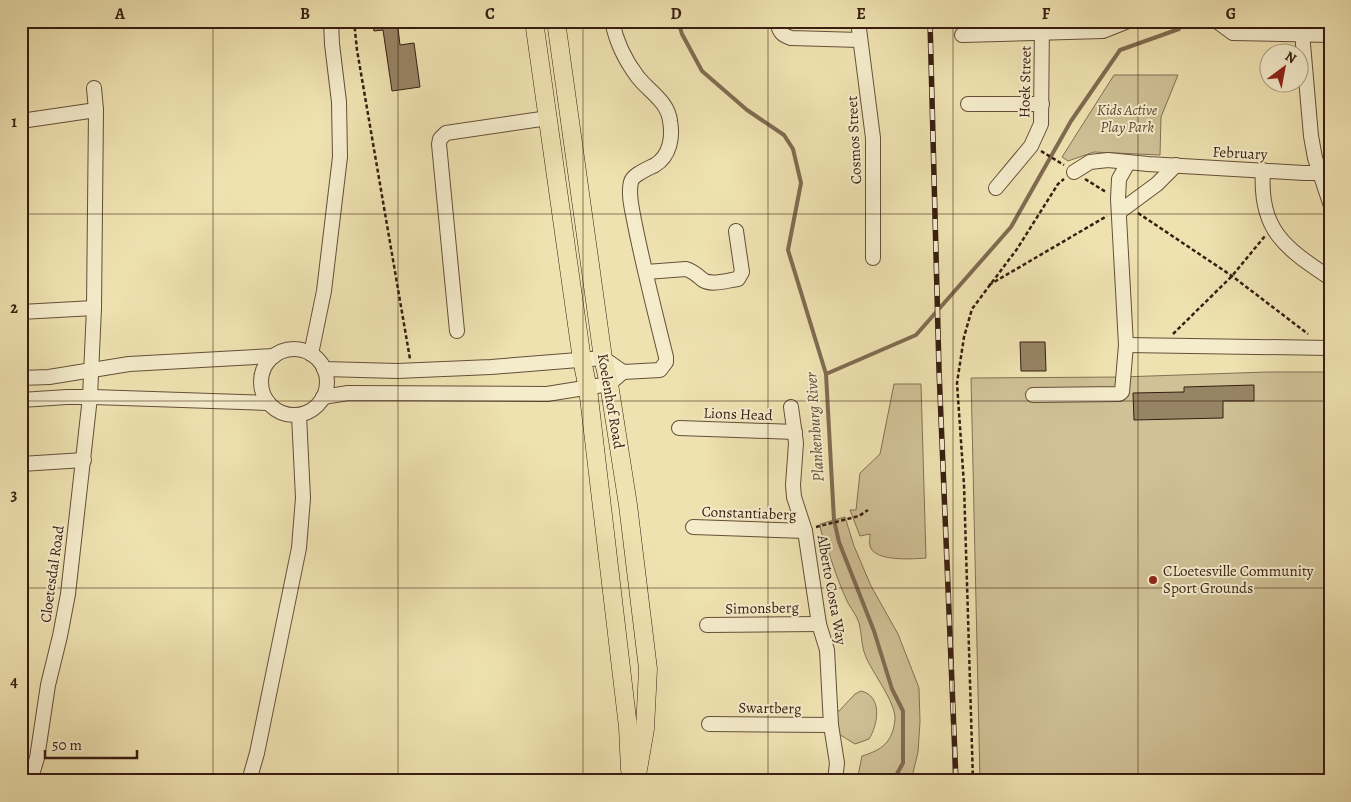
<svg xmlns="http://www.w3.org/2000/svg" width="1351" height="802" viewBox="0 0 1351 802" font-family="Alegreya,serif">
  <rect width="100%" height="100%" fill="#efe2b1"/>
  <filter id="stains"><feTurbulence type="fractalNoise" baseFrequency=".004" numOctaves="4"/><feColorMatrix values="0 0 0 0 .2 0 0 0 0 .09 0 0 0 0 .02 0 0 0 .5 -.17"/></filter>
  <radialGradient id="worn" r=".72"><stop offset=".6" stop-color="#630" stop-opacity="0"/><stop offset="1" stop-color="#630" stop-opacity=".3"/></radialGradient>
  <g fill="#d0c196" stroke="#847054">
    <path d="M1114,75H1178L1161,117L1160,155L1094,152L1068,161L1062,157Z"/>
    <path d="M1267,372H1330V781H980L971,378L1121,377Z"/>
    <path d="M894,384H921L926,558C913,559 874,562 870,546C869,542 870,537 870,534L860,536L850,510H856L860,473L880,454Z"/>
    <path d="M845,517L854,546L871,586L898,634L919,688L920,722L918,752L911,781H857L862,756C882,750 893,742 895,719C896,703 872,672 866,657C861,646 862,634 859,623C857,616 852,610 848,603C837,580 830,555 821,531L820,524Z"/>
    <path d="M861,691C883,696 878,725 869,739L855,744L837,733L836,712L839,711L855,694Z"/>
  </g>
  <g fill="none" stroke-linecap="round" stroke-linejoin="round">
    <g stroke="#816b51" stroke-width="4">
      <path d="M678,21L682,34L702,71L747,110L784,135L793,149L801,183L788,250L826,374L834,520L839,542L874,631L892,689L903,711V763L893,781"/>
      <path d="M826,374L916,335L1011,227L1071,121L1120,50L1179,29V21"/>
    </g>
  </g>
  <g fill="#978464" stroke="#381e11">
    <path d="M372,21H401V27L398,28L400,45L414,43L420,87L392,91L383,30L374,31Z"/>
    <path d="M1020,342H1045L1046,371H1021Z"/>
    <path d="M1254,385V401H1223V418L1134,420L1133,393L1184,392V387Z"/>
  </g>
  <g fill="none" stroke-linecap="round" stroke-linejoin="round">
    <g stroke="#664f39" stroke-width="16">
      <g id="minor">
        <path d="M777,21C779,31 781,35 791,38L860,40"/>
        <path d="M858,21L873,138V258"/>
        <path d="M1301,21L1311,136L1315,158L1330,203"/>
        <path d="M1218,22L1233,33L1330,35"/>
        <path d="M962,35L1103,31L1128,21"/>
        <path d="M968,104H1042"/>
        <path d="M21,121L96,110"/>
        <path d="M1263,170C1259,230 1284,247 1330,278"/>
        <path d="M1074,172L1090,162L1108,160L1148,164L1304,173H1330"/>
        <path d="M996,188L1031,146L1041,124L1042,21"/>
        <path d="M1119,212L1157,184L1176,165"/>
        <path d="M646,272L686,269C693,271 697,275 703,280C712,286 728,280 738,279L742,272L736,231"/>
        <path d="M21,312L94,308"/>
        <path d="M457,331L439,144L440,139L446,133L548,118"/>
        <path d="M1126,345L1330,348"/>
        <circle cx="294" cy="382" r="33"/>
        <path d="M311,354L324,291L340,157L339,102L332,44L331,21"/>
        <path d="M324,369L397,371L491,367L603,358L623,372"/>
        <path d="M21,378L49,377L129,364L274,356"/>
        <path d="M1033,395L1119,394L1122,392L1126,345L1118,199L1119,179L1128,163"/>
        <path d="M323,397L348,393L547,394L609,384L623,372L660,370L666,362V357C655,312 643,266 634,220C632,209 628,194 631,182C632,178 635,176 638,174C644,170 649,168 655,165C670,156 673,137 670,121C668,101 648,91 637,76C625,60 616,41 612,21"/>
        <path d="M21,400L67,397H93L268,403"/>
        <path d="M791,407L796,443L793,485L794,497L805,531L819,624L827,650L831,725L837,763L835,781"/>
        <path d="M679,428L795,432"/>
        <path d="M21,464L84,460"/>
        <path d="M693,527L805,531"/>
        <path d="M707,625L819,624"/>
        <path d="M709,724L831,725"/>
        <path d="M30,781L37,758L48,685L60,636L68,594L90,397L94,308L96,110L94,88"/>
        <path d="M249,781L257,753L299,548L303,498L299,415"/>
      </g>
    </g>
    <g stroke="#381e11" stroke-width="19">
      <g id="major">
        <path d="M534,21L582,360L588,389L628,727L630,770"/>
        <path d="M556,21L603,358L609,384L628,505L648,669L645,729L636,781"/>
      </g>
    </g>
    <g stroke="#381e11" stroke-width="2.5" stroke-dasharray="4 2.5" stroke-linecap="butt">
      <path d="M354,21L357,50L410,359"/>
      <path d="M1041,151L1064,165"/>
      <path d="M1085,179L1106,192"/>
      <path d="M1138,213L1232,276L1308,334"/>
      <path d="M989,285L1107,216"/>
      <path d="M1173,334L1232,276L1265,236"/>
      <path d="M816,527L859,516L868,510"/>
      <path d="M973,781L964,485L957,383L964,337L972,309L1017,249L1058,184L1064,179"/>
    </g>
    <use href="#minor" stroke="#f5eccc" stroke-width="14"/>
    <use href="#major" stroke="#efe2b1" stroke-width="18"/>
    <g stroke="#381e11" stroke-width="5.5">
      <path id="rail" d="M930,21L939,370L956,781"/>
    </g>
    <use href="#rail" stroke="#f5eccc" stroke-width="4" stroke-dasharray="11" stroke-linecap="butt"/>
  </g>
  <path fill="none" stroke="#381e11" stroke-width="1" stroke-opacity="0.55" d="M213,21V781M398,21V781M583,21V781M768,21V781M953,21V781M1138,21V781M21,214H1330M21,401H1330M21,588H1330"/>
  <circle fill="#8f2418" stroke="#f5eccc" stroke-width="2" cx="1153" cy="580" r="5"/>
  <g text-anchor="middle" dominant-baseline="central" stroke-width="4" stroke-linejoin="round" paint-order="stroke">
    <g font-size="15" fill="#381e11" stroke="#f5eccc">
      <text transform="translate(1025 82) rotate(-89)">Hoek Street</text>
      <text transform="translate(854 140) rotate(-93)">Cosmos Street</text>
      <text transform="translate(1240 153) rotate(3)">February</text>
      <text transform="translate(611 401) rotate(80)">Koelenhof Road</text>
      <text transform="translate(738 414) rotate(2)">Lions Head</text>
      <text transform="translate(749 513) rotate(2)">Constantiaberg</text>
      <text transform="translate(52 574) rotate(-82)">Cloetesdal Road</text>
      <text transform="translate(832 590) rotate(80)">Alberto Costa Way</text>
      <text transform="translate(762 608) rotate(-1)">Simonsberg</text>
      <text transform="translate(770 708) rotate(1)">Swartberg</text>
    </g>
    <g font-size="15" font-style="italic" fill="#5e4732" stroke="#f5eccc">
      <text x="1127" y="110">Kids Active<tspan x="1127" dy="17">Play Park</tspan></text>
    </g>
    <g font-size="15" fill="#381e11" stroke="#f5eccc" text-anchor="start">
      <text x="1163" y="571">CLoetesville Community<tspan x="1163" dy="17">Sport Grounds</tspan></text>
    </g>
    <g font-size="16" font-style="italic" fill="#624b36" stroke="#f5eccc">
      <text transform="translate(815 427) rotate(-94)">Plankenburg River</text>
    </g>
  </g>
  <rect width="1351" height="802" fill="none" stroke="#efe2b1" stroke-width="55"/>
  <g transform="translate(1284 68) rotate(32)"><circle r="24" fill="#f5eccc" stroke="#a99a81"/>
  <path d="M0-4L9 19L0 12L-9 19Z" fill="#8f2418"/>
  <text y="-8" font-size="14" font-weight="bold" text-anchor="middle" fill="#381e11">N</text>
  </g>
  <path d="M45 750v8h92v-8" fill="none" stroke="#381e11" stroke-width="2.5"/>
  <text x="52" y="750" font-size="15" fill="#381e11" stroke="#f5eccc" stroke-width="4" paint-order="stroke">50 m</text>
  <rect x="28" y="28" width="1296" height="746" fill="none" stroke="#381e11" stroke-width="2"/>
  <g font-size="16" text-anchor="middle" font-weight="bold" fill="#381e11">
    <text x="120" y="19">A</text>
    <text x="305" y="19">B</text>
    <text x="490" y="19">C</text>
    <text x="676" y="19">D</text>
    <text x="861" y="19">E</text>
    <text x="1046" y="19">F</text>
    <text x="1231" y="19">G</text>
    <text x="14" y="127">1</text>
    <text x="14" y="313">2</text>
    <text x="14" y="500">3</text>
    <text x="14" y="687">4</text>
  </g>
  <rect width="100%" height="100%" filter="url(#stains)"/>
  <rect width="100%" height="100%" fill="url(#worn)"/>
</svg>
